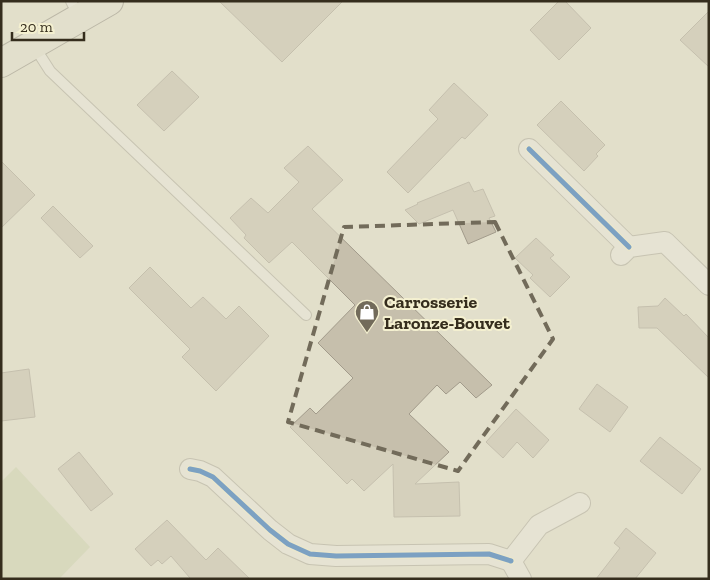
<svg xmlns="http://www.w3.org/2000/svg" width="710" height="580" viewBox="0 0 710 580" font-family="'Zilla Slab',serif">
  <rect width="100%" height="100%" fill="#e2dfcb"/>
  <path fill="#ccd3ae" d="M16,467L90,547L59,579H1V482Z"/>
  <g fill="#c6bfac" stroke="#a29b8b">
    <path d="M219,1H343L282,62Z"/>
    <path d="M559,1H565L591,28L559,60L530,30Z"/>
    <path d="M709,11V67L680,40Z"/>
    <path d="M172,71L199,97L164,131L137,105Z"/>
    <path d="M454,83L488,115L465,139L462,137L408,193L387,172L438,119L429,110Z"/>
    <path d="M561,101L605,145L596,154L598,156L584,171L537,125Z"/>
    <path d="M308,146L343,180L312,209L492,385L476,398L460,382L446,394L437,385L409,414L449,452L415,484L459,482L460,516L394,517L393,464L364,491L352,479L347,484L290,427L310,408L316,414L353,378L318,343L355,305L292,242L269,263L244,238L246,235L230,218L251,198L268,213L299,182L284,168Z"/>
    <path d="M1,161L35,195L1,228Z"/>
    <path d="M469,182L474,192L483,189L495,216L489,218L496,232L468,244L453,210L419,224L405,210L418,204L417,203Z"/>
    <path d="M53,206L93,246L80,258L41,218Z"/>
    <path d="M536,238L554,255L550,258L570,277L550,297L530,278L533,275L515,258Z"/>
    <path d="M150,267L191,308L203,297L226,319L239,306L269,336L216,391L182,357L190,349L129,288Z"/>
    <path d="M665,298L684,316L686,314L709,338V378L657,328H639L638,307L658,306Z"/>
    <path d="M29,369L35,417L1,421V373Z"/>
    <path d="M597,384L628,407L610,432L579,409Z"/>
    <path d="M516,409L549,440L533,458L517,442L503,458L486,442Z"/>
    <path d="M660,437L701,469L682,494L640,461Z"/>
    <path d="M79,452L113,494L91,511L58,469Z"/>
    <path d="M167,520L206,560L218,548L250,579H189L190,578L171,556L162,564L158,560L151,566L135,549Z"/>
    <path d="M626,528L656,553L635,579H596L620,548L614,543Z"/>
  </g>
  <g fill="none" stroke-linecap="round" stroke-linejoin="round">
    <g stroke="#a7a394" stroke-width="12">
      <g id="lane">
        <path d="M71,1L79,17"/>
        <path d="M34,46L50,71L306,315"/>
      </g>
    </g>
    <g stroke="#a7a394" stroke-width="22">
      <g id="street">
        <path d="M529,149L629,247"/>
        <path d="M621,255L629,247L665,242L709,285"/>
        <path d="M190,469L200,471L213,477L270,530L288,544L310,554L336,556L489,554L511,561"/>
        <path d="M521,579L511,561L539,525L580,503"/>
      </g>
    </g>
    <g stroke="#8d897b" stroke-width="30">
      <path id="primary" d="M1,63L109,1"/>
    </g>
    <use href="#lane" stroke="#eae9dd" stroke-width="10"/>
    <use href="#street" stroke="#eae9dd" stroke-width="20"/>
    <use href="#primary" stroke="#e2dfce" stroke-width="28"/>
    <g stroke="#f4f0d0" stroke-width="8">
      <g id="cycleway">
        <path d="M529,149L629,247"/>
        <path d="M190,469L200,471L213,477L270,530L288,544L310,554L336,556L489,554L511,561"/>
      </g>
    </g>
    <use href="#cycleway" stroke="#0057b8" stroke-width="5"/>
  </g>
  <path d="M0 0H710V580H0ZM495,222L553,339L458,471L288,422L344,227Z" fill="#e2dfcb" fill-opacity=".55" fill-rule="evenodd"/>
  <path fill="none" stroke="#726b5a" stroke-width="4" stroke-dasharray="10 6" stroke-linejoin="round" d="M495,222L553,339L458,471L288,422L344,227Z"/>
  <defs>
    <g id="shop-pin" transform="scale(1.25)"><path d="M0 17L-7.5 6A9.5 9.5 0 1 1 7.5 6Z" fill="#726b5a" stroke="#f4f0d0"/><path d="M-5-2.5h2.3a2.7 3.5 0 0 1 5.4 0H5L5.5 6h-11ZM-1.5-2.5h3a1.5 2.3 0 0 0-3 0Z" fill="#fff"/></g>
  </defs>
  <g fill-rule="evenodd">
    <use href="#shop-pin" x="367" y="312"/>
  </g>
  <g text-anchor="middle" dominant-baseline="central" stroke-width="4" stroke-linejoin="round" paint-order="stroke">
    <g font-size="18" font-weight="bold" fill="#352d1d" stroke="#f4f0d0" text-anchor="start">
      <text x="384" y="302">Carrosserie<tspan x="384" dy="21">Laronze-Bouvet</tspan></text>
    </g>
  </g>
  <rect width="710" height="580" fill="none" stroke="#352d1d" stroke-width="5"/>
  <path d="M12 32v8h72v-8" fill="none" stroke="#352d1d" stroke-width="2.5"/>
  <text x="20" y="32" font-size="15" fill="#352d1d" stroke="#f4f0d0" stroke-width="4" paint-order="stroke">20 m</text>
</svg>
